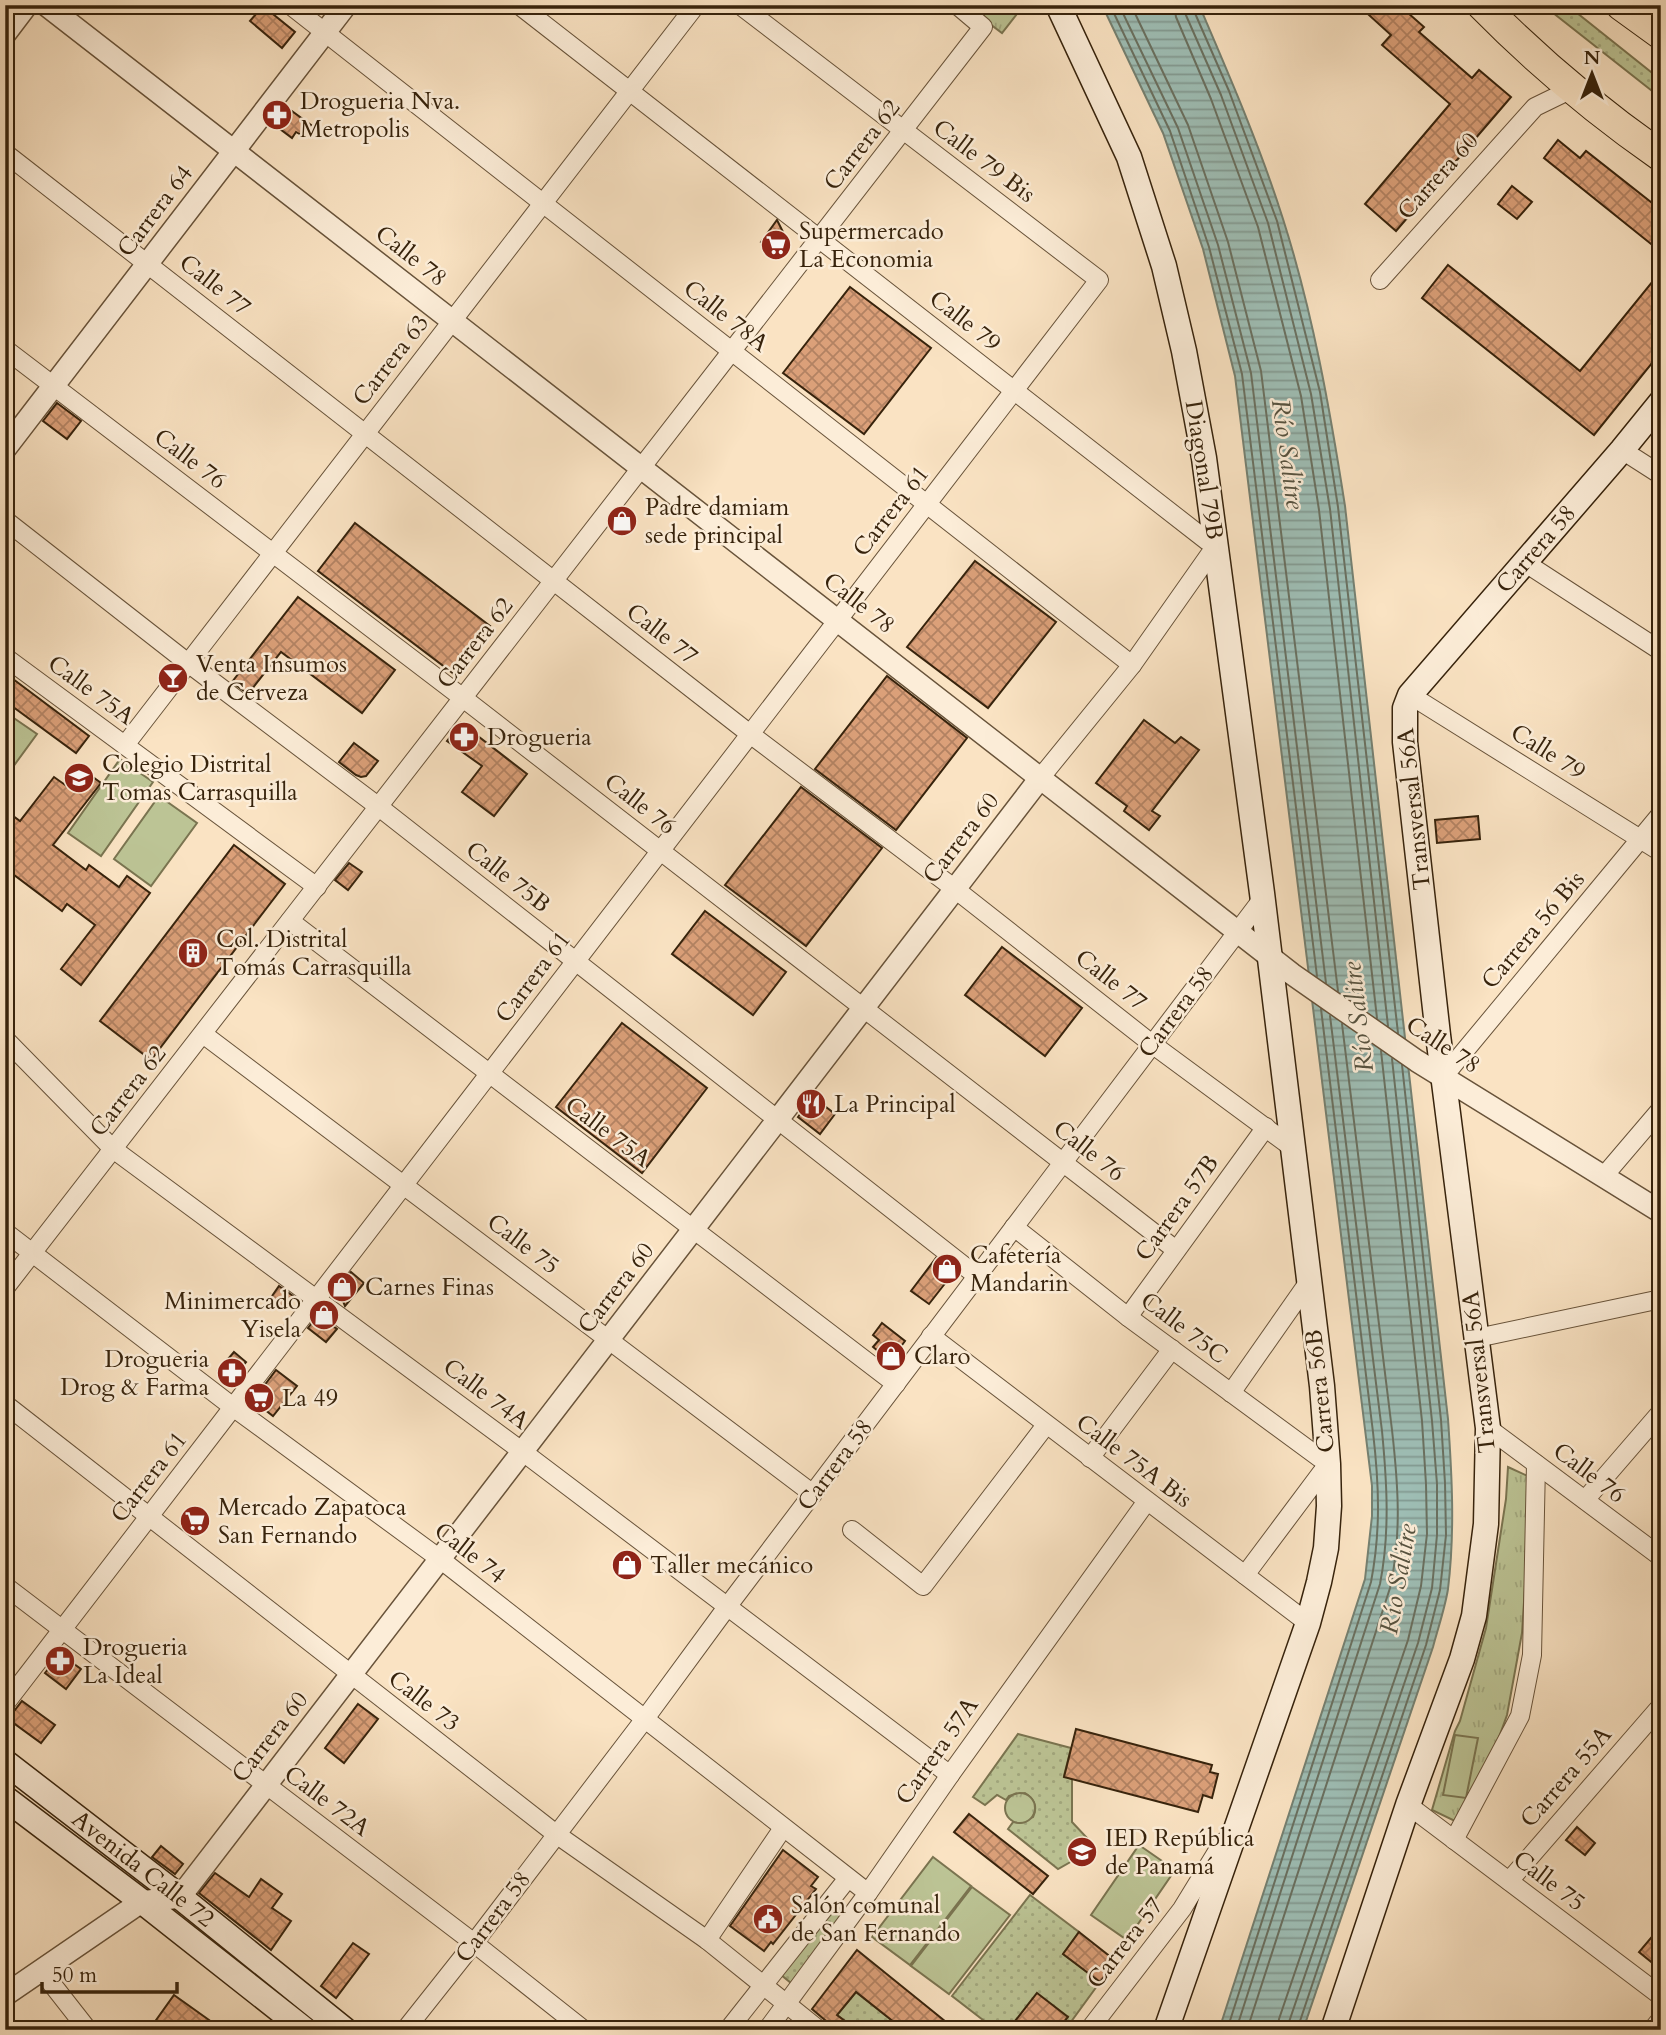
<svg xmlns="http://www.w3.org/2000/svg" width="1666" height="2035" viewBox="0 0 1666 2035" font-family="Cardo,serif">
  <defs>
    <pattern id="grass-dots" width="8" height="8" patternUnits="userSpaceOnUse" patternTransform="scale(1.75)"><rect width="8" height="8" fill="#bcc495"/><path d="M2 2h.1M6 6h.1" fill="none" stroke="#a2a87f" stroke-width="1.8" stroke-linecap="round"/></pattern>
    <pattern id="park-tufts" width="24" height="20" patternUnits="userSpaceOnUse" patternTransform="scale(1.75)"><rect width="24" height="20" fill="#bcc495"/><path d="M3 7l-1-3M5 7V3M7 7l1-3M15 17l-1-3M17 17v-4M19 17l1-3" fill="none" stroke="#a2a87f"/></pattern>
    <pattern id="water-rules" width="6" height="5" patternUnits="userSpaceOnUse" patternTransform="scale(1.75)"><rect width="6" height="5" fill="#9ebeb5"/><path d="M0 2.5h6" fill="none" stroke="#829a92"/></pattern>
    <pattern id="building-cross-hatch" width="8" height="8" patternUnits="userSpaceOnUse" patternTransform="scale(1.75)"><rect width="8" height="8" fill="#dba079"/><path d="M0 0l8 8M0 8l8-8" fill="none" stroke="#b28262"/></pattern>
  </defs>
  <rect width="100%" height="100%" fill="#fae3c3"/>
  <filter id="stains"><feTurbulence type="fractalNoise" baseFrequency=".00286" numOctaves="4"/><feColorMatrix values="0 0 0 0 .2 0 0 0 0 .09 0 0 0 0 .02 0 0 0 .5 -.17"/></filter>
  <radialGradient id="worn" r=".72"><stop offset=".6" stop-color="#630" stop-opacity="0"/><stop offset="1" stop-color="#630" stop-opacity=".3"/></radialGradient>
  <g fill="url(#grass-dots)" stroke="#7a7450" stroke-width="2">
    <path d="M1543,5H1567L1661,80V98Z"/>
    <path d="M1018,1734L1071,1748L1064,1776L1072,1779V1822L1089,1840L1088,1852L1058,1869L1008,1829L1013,1822L1020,1823L1033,1817C1038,1807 1034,1798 1025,1793L1009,1796L1006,1800L997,1795L985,1805L973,1797Z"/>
    <path d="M1030,1895L1079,1932L1063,1954L1100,1982L1065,2030H1057L1067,2017L1008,2030H996L952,1996Z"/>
    <path d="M835,1904L845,1913L791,1983L780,1974Z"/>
    <path d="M856,1992L904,2030H857L837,2015Z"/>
  </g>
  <g fill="url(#park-tufts)" stroke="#7a7450" stroke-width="2">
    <path d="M991,5H1024L1002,33L982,18Z"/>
    <path d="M1508,1467L1532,1478L1522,1633L1507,1715L1485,1776L1459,1823L1432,1810L1455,1731L1460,1721L1486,1628L1506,1499Z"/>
    <circle cx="1020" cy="1808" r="15"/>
  </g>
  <g fill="#bcc495" stroke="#7a7450" stroke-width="2">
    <path d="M5,712L37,734L10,771L5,767Z"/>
    <path d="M120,759L153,782L101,856L68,833Z"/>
    <path d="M159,796L197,823L151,886L114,859Z"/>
    <path d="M1455,1735L1478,1738L1466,1798L1443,1795Z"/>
    <path d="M1139,1845L1175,1870L1127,1940L1091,1915Z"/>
    <path d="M933,1857L971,1886L910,1965L872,1937Z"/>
    <path d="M972,1887L1010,1915L949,1994L911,1966Z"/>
  </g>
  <path fill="url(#water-rules)" stroke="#758071" stroke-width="2" d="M1102,5H1199C1229,75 1260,146 1283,219C1313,313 1330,410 1345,506L1448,1419C1452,1476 1455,1532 1448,1589C1445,1608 1438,1628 1433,1647L1303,2030H1219L1365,1579L1372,1516V1486L1235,376L1203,249L1163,133Z"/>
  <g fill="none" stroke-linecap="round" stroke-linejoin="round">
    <g stroke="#6a7060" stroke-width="2">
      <path d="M1110,5L1170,131L1209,247L1242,374L1317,976"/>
      <path d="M1119,5L1178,128L1218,245L1251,373L1326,983"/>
      <path d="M1131,5L1188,125L1228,242L1261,371L1338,991"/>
      <path d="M1174,5L1176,17L1211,99L1258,227L1301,396L1319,510L1377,1018"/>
      <path d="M1184,5L1185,13L1221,95L1268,223L1311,394L1330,509L1388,1026"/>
      <path d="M1193,5L1194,11L1229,91L1277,221L1320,392L1338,507L1398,1033"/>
      <path d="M1227,2030L1371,1582C1381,1530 1379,1484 1373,1432L1321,1009"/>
      <path d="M1236,2030L1380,1584C1390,1533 1387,1483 1382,1431L1330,1016"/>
      <path d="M1247,2030L1390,1588C1402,1535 1398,1483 1392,1430L1342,1024"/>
      <path d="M1278,2030L1279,2019L1408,1640L1421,1586L1427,1534L1426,1484L1422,1421L1381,1051"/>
      <path d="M1288,2030L1289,2022L1418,1643L1432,1588L1437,1535V1484L1432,1421L1392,1059"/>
      <path d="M1297,2030L1426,1645L1440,1590L1446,1535L1445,1483L1441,1420L1402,1065"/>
    </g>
  </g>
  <g fill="url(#building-cross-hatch)" stroke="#37230c" stroke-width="2">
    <path d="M1358,5H1399L1424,27L1419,32L1472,78L1479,70L1511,97L1396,231L1365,204L1450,104L1382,45L1391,35Z"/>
    <path d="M263,6L295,32L282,48L250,21Z"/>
    <path d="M285,106L311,125L303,136L296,132L292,138L272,123Z"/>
    <path d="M1558,140L1580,158L1586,151L1661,210V252L1544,158Z"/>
    <path d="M1512,186L1532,202L1517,219L1498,204Z"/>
    <path d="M777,220L784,234V240L774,252L761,242Z"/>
    <path d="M1448,265L1580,371L1661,271V352L1594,435L1422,298Z"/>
    <path d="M850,287L931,348L864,434L783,373Z"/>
    <path d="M57,403L81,421L67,439L43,421Z"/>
    <path d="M355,523L490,626L454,674L318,571Z"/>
    <path d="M975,561L1056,622L988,708L907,647Z"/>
    <path d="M298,597L395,670L362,713L281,652L248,694L232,682Z"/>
    <path d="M5,673L89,736L76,753L5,701Z"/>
    <path d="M887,676L967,738L896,830L815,769Z"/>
    <path d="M1144,720L1175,743L1181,737L1199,750L1152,811L1160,816L1149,830L1124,811L1127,806L1096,783Z"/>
    <path d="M461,723L527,774L494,816L462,792L482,766L447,741Z"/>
    <path d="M354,743L378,761L366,776L361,777L356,775L339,762Z"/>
    <path d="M82,769L101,783L53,845L86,870L89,865L119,887L127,876L150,893L81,985L61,969L95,925L67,904L62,911L14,875L5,887V810L20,821L54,777L68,787Z"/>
    <path d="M801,787L882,848L806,946L725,885Z"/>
    <path d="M1478,816L1480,839L1437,843L1435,820Z"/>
    <path d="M234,845L285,884L151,1060L100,1021Z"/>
    <path d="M349,863L362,872L348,890L335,880Z"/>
    <path d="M705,911L786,972L753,1015L672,954Z"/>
    <path d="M1002,947L1082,1008L1045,1056L965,995Z"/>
    <path d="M622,1023L707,1088L642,1173L556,1107Z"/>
    <path d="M813,1097L835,1114L820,1134L798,1117Z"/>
    <path d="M936,1258L954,1272L929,1304L911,1291Z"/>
    <path d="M351,1272L364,1283L345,1306L338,1289Z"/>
    <path d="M279,1286L293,1296L284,1309L270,1299Z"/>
    <path d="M318,1315L337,1329L326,1342L308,1328Z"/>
    <path d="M882,1323L905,1341L890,1361L873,1347L879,1340L873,1335Z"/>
    <path d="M234,1352L246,1362L230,1381L218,1371Z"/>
    <path d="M276,1370L297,1386L273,1416L255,1402V1398Z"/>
    <path d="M60,1654L81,1669L66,1689L45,1673Z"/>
    <path d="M22,1701L55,1725L41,1743L8,1719Z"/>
    <path d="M358,1704L378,1719L344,1763L325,1748Z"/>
    <path d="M1076,1729L1212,1765L1210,1772L1218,1774L1212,1798L1203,1795L1198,1812L1064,1777Z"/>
    <path d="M969,1814L1048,1876L1033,1894L954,1832Z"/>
    <path d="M1577,1827L1595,1843L1585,1855L1566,1840Z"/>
    <path d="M161,1846L183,1864L175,1874L152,1857Z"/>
    <path d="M783,1850L818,1877L811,1886L816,1889L773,1944L771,1942L764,1951L730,1926Z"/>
    <path d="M215,1873L249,1897L261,1879L282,1894L272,1908L291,1921L271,1950L199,1893Z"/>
    <path d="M1661,1926V1970L1639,1952Z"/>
    <path d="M1079,1932L1117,1962L1100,1982L1063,1954Z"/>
    <path d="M353,1943L369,1954L336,1998L321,1986Z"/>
    <path d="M857,1950L904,1988L956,2030H904L856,1992L837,2015L857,2030H834L830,2026L826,2021L812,2009Z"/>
    <path d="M1037,1993L1068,2017L1057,2030H1008Z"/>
    <path d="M174,1995L223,2030H149Z"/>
  </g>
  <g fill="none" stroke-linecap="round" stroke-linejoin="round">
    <g stroke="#68533a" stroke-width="20">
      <g id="minor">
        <path d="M290,5L1132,665"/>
        <path d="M519,5L1215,547L1132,665L1041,777"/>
        <path d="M5,153L750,734L955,889L1152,1044L1293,1148"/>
        <path d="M1380,280L1535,107L1572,89"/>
        <path d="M5,349L463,698L1176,1250"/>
        <path d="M1622,450L1661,475"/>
        <path d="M5,520L188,663L379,807L977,1276"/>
        <path d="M1524,562L1661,651"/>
        <path d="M5,657L317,887"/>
        <path d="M1410,695L1661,852"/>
        <path d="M125,745L696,5"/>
        <path d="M290,921L896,1384"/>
        <path d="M203,1034L813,1494"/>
        <path d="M5,1039L113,1149L523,1452L950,1775"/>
        <path d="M1443,1077L1661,814"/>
        <path d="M1603,1177L1661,1109"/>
        <path d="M1014,1227L1128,1317L1328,1464L1245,1575"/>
        <path d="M5,1232L233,1407L440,1559L868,1893"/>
        <path d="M5,1288L983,27L957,5"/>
        <path d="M1128,1317L1266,1127"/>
        <path d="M931,1336L1308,1623"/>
        <path d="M1477,1338L1661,1299"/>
        <path d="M1231,1393L1308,1283"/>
        <path d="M5,1404L556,1834L707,1940L819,2030"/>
        <path d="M1488,1428L1661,1557"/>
        <path d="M1090,1458L1172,1349"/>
        <path d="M1585,1500L1661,1412"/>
        <path d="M852,1530L923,1586L1046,1425"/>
        <path d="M5,1586L474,1943L584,2030"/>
        <path d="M5,1704L1099,280L740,5"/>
        <path d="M1408,1805L1661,1996"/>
        <path d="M1454,1840L1520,1716L1532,1655L1536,1464"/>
        <path d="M1509,1881L1661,1706"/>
        <path d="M707,1940L783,1828"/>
        <path d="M41,1970L88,2030"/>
        <path d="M405,2030L474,1943L644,1720L727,1607L1263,898"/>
        <path d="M728,2030L848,1878"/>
        <path d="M767,2030L868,1893L950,1775L1147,1501"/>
        <path d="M1089,2030L1182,1909L1223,1842"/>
        <path d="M1652,2030L1661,2019"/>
      </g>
    </g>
    <g stroke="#68533a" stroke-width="24">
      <g id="tertiary">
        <path d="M46,5L1292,974L1417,1061L1661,1212"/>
        <path d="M5,34L27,5"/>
        <path d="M5,449L346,5"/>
        <path d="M5,1995L141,1902L180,1897L1041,777"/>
      </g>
    </g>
    <g stroke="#37230c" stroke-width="27">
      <g id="secondary">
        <path d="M1058,5L1129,157L1164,266L1184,351L1204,458L1262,893L1322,1386L1328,1464L1329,1506L1326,1548L1319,1582L1308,1623L1166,2030"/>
        <path d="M5,1762L180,1897L345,2030"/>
        <path d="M5,1798L149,1907L305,2030"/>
        <path d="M1333,2030L1408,1805L1462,1659L1474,1616L1486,1524L1488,1428L1438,1035L1405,742V708L1410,695L1622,450L1661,402"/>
      </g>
    </g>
    <g stroke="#37230c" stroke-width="32">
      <g id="trunk">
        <path d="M1482,5C1539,63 1595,110 1661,156"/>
        <path d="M1621,5L1661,34"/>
      </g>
    </g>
    <use href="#minor" stroke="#fcedd8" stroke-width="18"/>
    <use href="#tertiary" stroke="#fcedd8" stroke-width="21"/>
    <use href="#secondary" stroke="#fcedd8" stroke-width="24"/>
    <use href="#trunk" stroke="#fae3c3" stroke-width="30"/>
  </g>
  <defs>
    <g id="pharmacy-disc" transform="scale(1.575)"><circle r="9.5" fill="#8f2418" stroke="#fcedd8"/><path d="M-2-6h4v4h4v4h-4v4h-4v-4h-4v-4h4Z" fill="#fff"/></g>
    <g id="supermarket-disc" transform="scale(1.575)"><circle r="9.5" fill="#8f2418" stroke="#fcedd8"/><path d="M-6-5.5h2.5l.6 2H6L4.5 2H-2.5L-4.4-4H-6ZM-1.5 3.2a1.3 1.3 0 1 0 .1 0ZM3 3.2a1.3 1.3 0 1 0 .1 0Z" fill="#fff"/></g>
    <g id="shop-disc" transform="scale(1.575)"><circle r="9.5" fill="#8f2418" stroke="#fcedd8"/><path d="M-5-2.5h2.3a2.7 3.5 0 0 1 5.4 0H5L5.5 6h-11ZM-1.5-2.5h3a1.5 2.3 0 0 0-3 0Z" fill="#fff"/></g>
    <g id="bar-disc" transform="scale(1.575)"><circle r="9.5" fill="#8f2418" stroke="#fcedd8"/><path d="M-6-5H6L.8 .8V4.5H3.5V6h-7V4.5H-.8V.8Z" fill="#fff"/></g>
    <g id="school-disc" transform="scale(1.575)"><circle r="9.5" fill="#8f2418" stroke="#fcedd8"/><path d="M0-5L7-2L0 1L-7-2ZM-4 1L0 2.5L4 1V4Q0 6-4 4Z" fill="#fff"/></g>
    <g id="building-disc" transform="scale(1.575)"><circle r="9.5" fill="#8f2418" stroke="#fcedd8"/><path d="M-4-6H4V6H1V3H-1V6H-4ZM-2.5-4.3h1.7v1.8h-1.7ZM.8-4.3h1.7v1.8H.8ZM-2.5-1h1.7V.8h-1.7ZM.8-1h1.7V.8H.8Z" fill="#fff"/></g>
    <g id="restaurant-disc" transform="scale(1.575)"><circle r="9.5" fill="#8f2418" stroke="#fcedd8"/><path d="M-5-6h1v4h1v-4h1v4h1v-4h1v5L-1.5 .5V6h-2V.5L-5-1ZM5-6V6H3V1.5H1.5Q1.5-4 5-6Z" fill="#fff"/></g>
    <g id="civic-disc" transform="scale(1.575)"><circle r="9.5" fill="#8f2418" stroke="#fcedd8"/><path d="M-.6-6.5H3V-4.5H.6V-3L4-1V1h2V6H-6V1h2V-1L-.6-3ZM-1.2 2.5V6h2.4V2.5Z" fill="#fff"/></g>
  </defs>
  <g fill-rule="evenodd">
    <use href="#pharmacy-disc" x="277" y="115"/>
    <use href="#supermarket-disc" x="776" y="245"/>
    <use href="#shop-disc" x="622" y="521"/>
    <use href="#bar-disc" x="173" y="678"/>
    <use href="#pharmacy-disc" x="464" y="737"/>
    <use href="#school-disc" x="79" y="778"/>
    <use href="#building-disc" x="193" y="953"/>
    <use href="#restaurant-disc" x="811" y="1104"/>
    <use href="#shop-disc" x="947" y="1269"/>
    <use href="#shop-disc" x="342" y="1287"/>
    <use href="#shop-disc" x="324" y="1315"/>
    <use href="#shop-disc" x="891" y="1356"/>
    <use href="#pharmacy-disc" x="232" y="1373"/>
    <use href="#supermarket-disc" x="259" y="1398"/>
    <use href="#supermarket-disc" x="195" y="1521"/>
    <use href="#shop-disc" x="627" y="1565"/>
    <use href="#pharmacy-disc" x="60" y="1661"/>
    <use href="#school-disc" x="1082" y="1852"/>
    <use href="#civic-disc" x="768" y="1919"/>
  </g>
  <g text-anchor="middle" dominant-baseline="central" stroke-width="5" stroke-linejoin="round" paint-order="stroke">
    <g font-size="24" fill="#37230c" stroke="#fcedd8" text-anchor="start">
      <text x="300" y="101">Drogueria Nva.<tspan x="300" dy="28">Metropolis</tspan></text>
      <text x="799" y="231">Supermercado<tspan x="799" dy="28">La Economia</tspan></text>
      <text x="645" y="507">Padre damiam<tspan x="645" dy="28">sede principal</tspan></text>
      <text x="196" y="664">Venta Insumos<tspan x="196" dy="28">de Cerveza</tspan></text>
      <text x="487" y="737">Drogueria</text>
      <text x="102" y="764">Colegio Distrital<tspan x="102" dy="28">Tomas Carrasquilla</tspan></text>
      <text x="216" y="939">Col. Distrital<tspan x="216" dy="28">Tomás Carrasquilla</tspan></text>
      <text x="834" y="1104">La Principal</text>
      <text x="970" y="1255">Cafetería<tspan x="970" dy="28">Mandarin</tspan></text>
      <text x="365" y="1287">Carnes Finas</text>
      <text x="301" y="1301" text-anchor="end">Minimercado<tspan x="301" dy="28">Yisela</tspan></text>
      <text x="914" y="1356">Claro</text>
      <text x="209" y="1359" text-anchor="end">Drogueria<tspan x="209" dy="28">Drog &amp; Farma</tspan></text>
      <text x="282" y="1398">La 49</text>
      <text x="218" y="1507">Mercado Zapatoca<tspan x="218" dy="28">San Fernando</tspan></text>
      <text x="650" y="1565">Taller mecánico</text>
      <text x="83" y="1647">Drogueria<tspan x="83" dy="28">La Ideal</tspan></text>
      <text x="1105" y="1838">IED República<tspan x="1105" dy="28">de Panamá</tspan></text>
      <text x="791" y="1905">Salón comunal<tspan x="791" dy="28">de San Fernando</tspan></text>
    </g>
    <g font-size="24" fill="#37230c" stroke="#fcedd8">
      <text transform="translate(862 145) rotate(-52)">Carrera 62</text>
      <text transform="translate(984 161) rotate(37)">Calle 79 Bis</text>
      <text transform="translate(1438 176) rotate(-48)">Carrera 60</text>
      <text transform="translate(155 211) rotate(-53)">Carrera 64</text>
      <text transform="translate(411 256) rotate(38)">Calle 78</text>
      <text transform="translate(215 285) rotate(38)">Calle 77</text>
      <text transform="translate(726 316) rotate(38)">Calle 78A</text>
      <text transform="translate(965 321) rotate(38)">Calle 79</text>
      <text transform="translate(391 360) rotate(-52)">Carrera 63</text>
      <text transform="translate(190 459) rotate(37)">Calle 76</text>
      <text transform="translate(1204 470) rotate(81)">Diagonal 79B</text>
      <text transform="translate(891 511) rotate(-52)">Carrera 61</text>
      <text transform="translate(1536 549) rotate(-49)">Carrera 58</text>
      <text transform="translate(859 603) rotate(38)">Calle 78</text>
      <text transform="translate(662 634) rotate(38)">Calle 77</text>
      <text transform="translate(475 643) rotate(-52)">Carrera 62</text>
      <text transform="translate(91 690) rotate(36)">Calle 75A</text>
      <text transform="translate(1548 752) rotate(32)">Calle 79</text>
      <text transform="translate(640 804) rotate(38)">Calle 76</text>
      <text transform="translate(1414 809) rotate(-96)">Transversal 56A</text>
      <text transform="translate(961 838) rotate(-52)">Carrera 60</text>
      <text transform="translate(508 877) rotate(38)">Calle 75B</text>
      <text transform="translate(1533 930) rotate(-50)">Carrera 56 Bis</text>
      <text transform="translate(533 977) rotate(-53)">Carrera 61</text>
      <text transform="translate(1111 980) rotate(38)">Calle 77</text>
      <text transform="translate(1176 1012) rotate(-53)">Carrera 58</text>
      <text transform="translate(1443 1045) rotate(33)">Calle 78</text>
      <text transform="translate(128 1091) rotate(-52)">Carrera 62</text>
      <text transform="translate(608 1132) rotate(37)">Calle 75A</text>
      <text transform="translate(1089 1151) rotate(38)">Calle 76</text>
      <text transform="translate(1177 1208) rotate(-54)">Carrera 57B</text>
      <text transform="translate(523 1244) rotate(37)">Calle 75</text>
      <text transform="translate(616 1288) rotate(-52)">Carrera 60</text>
      <text transform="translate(1184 1328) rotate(37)">Calle 75C</text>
      <text transform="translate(1479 1372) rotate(-96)">Transversal 56A</text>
      <text transform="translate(1320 1391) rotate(-96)">Carrera 56B</text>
      <text transform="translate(486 1394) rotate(37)">Calle 74A</text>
      <text transform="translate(1134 1461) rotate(37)">Calle 75A Bis</text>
      <text transform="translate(835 1465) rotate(-53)">Carrera 58</text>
      <text transform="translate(1589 1473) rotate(37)">Calle 76</text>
      <text transform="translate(149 1477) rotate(-52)">Carrera 61</text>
      <text transform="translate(470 1553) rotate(38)">Calle 74</text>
      <text transform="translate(424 1701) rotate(38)">Calle 73</text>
      <text transform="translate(270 1737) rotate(-52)">Carrera 60</text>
      <text transform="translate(937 1751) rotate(-55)">Carrera 57A</text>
      <text transform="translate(1566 1777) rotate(-49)">Carrera 55A</text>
      <text transform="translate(327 1801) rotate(37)">Calle 72A</text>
      <text transform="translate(143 1869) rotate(38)">Avenida Calle 72</text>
      <text transform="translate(1549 1881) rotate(37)">Calle 75</text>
      <text transform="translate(493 1917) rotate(-53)">Carrera 58</text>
      <text transform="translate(1125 1943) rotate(-52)">Carrera 57</text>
    </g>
    <g font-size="26" font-style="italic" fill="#56523f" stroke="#fcedd8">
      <text transform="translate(1288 454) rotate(82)">Río Salitre</text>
      <text transform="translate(1358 1017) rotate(-97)">Río Salitre</text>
      <text transform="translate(1398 1579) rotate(-80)">Río Salitre</text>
    </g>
  </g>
  <rect width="1666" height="2035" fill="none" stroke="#fae3c3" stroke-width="28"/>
  <rect x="7" y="7" width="1652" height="2021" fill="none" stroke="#37230c" stroke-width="3.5"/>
  <rect x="14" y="14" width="1638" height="2007" fill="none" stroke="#37230c" stroke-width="2"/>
  <g transform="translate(1592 74)" stroke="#fcedd8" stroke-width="5" paint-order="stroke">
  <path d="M0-5L12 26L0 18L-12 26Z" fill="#37230c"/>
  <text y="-10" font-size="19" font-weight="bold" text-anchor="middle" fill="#37230c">N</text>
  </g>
  <path d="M42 1982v10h135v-10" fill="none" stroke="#37230c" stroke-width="3.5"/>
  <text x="52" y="1982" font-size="21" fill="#37230c" stroke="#fcedd8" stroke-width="5" paint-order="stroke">50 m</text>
  <rect width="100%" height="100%" filter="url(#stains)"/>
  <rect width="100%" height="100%" fill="url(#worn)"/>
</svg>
